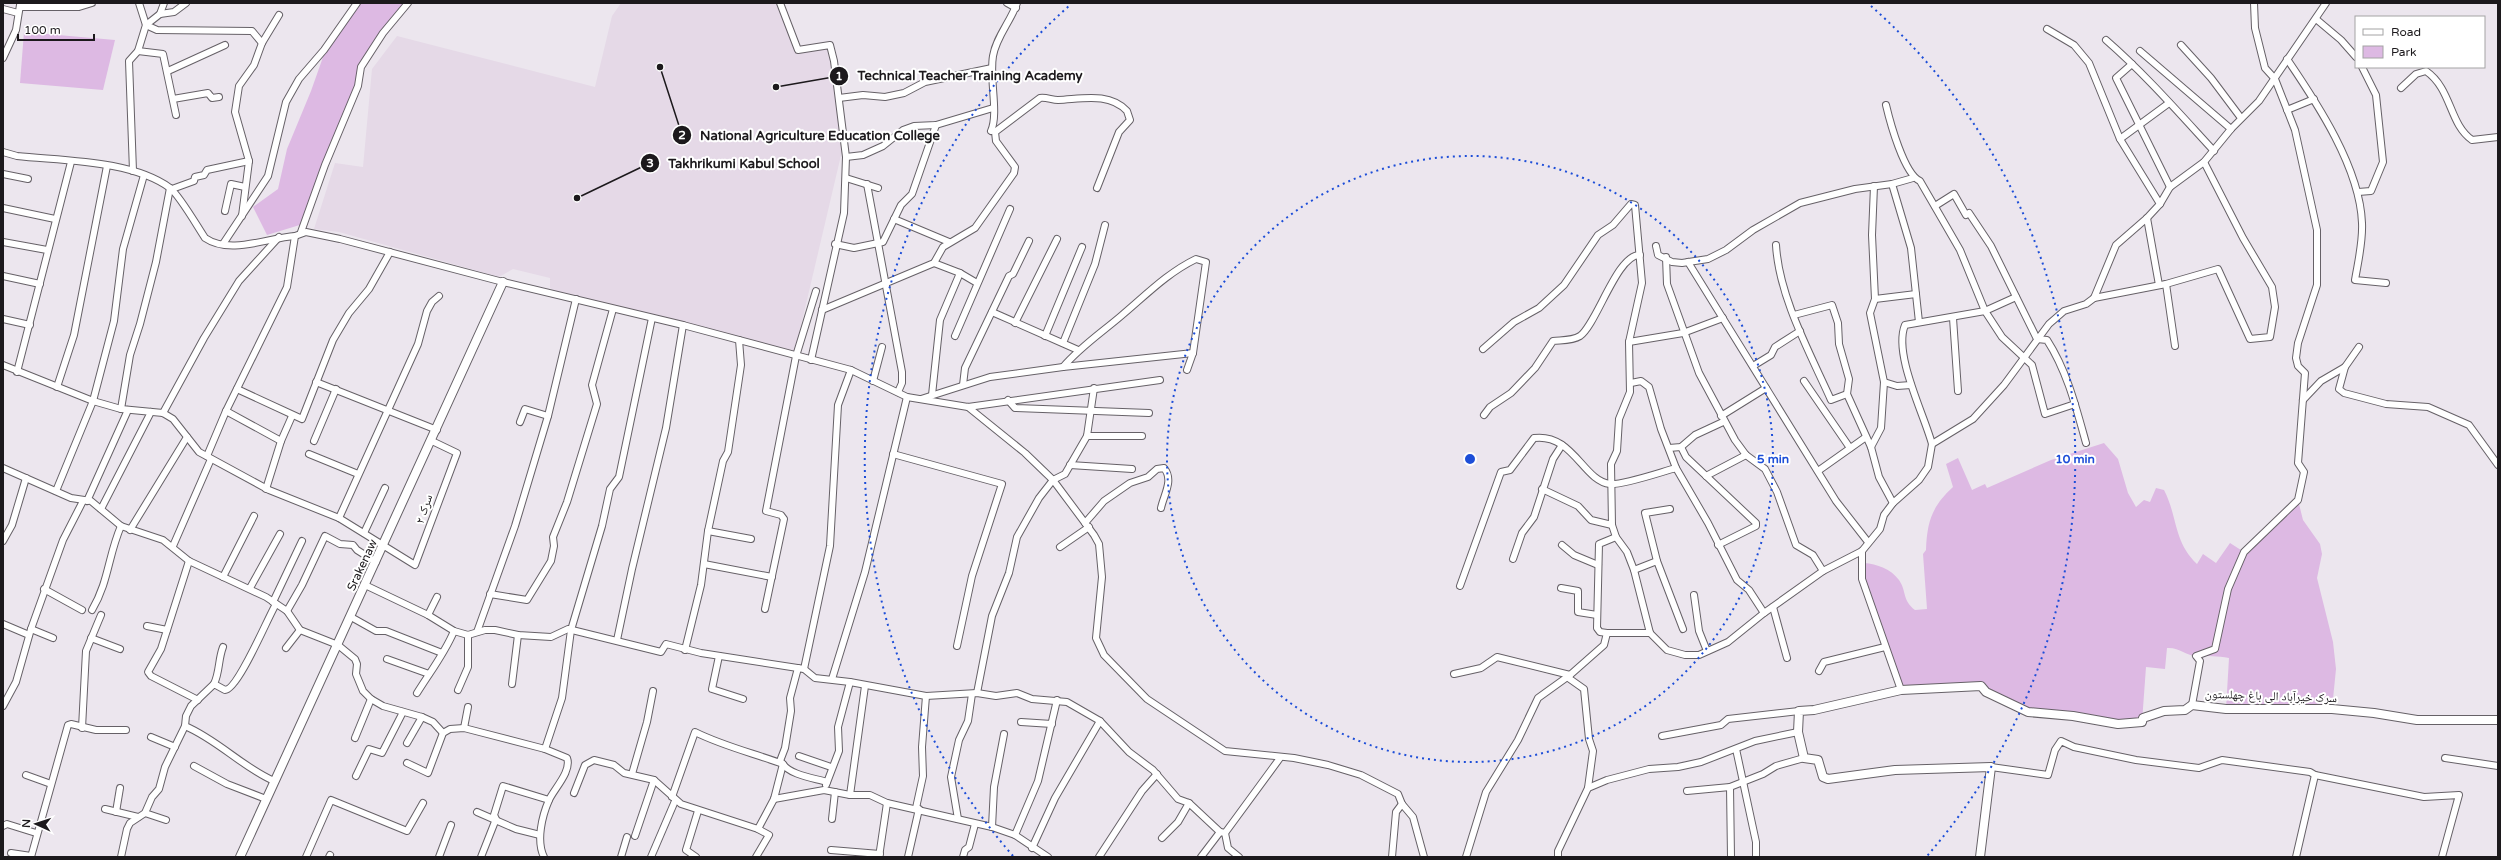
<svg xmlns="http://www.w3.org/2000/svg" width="2501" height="860" viewBox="0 0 2501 860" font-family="'Varela Round','Noto Naskh Arabic',sans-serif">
  <rect width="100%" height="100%" fill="#ece6ee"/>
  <path fill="#e5d9e7" d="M621,3H781L800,48L827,44L835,57L842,151L795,351L553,290L550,288V278L513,269L499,277L339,232L314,229L335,163L363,167L372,69L397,36L595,87L612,16Z"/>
  <g fill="#ddb9e3">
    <path d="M361,3H410L359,71L354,95L303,224L267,235L253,207L278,189L287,149L311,91L328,43Z"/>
    <path d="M24,32L115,40L103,90L20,83Z"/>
    <path d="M2104,443L2118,459L2128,493L2136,507L2144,500L2150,502L2156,488L2164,490C2178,517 2173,541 2197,564L2203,554L2216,563L2230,543L2244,552L2298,500L2303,520L2320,544L2322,554L2317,578L2333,642L2336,669L2332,709H2226L2229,658C2217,656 2209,656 2197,656C2186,656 2179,647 2167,648L2165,669L2146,667L2142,722L2028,712L1981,686L1901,690L1879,618L1867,587L1864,563C1877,564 1891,569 1899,580C1907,592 1902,600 1915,610L1927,609L1923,554L1926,550C1927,522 1932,506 1953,487L1946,464L1958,458L1972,490L1985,484L1987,488L2051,460Z"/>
  </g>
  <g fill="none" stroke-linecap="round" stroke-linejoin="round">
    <g stroke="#666167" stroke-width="8">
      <g id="street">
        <path d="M186,3L174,12L160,14L146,25L157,30L252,31L262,43"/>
        <path d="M780,3L798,50L830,45L834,61L846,157L844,213L811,360"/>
        <path d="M1007,3L1016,8"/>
        <path d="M20,7H79L92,3"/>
        <path d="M3,9L18,13"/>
        <path d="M160,14L164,3"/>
        <path d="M2316,19L2341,40L2356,57"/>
        <path d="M2047,29L2074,45L2089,63L2120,139L2160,204"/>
        <path d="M2106,40C2145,74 2179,113 2214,151"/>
        <path d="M2181,45L2211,78L2241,118"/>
        <path d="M138,51L163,54L176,115"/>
        <path d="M2140,51L2231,129"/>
        <path d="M3,58L16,30L20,5"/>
        <path d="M2287,59C2317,103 2360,168 2362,223C2363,242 2358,262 2355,280L2386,283"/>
        <path d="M2132,64L2116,78L2170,187"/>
        <path d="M168,71L225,45"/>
        <path d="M2401,88L2416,74L2426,71C2452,89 2449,124 2472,140L2498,137"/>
        <path d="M839,98L863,95L885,97L904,93L925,82L992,68"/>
        <path d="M173,99L208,93L212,98L219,97"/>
        <path d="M1886,105C1890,122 1904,174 1920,181L1960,250L1985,311L2002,337L2032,365L2045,414L2075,404"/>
        <path d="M2287,110L2314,99"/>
        <path d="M991,131C999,113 989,79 993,56C996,37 1011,21 1017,3"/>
        <path d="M2120,139L2169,103"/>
        <path d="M3,152L17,156C63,161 132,160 170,188C180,196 197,226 205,238C230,255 267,238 295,236L306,232L340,239L503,282L683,325L851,370L907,397L968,407L1160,380"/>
        <path d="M846,157L863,155L883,146L903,130L914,126L936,125L993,108"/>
        <path d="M133,171L129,61L138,51L146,25L139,3"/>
        <path d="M3,174L28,179"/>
        <path d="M846,178L878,188"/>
        <path d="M867,184L902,372V383L898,392"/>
        <path d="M1892,184L1911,248L1919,322"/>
        <path d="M172,189L194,181L195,177L204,175L207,170L249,161"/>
        <path d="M2358,192L2371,191L2383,162L2376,95L2362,67"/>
        <path d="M1935,206L1954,194L1966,215L1969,213L1991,246L2037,339L2047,340C2067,371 2076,407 2086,443"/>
        <path d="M3,208L55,219"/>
        <path d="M225,211L231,184L245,187"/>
        <path d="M242,216L249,161L235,112L239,86L254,65L262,43L279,15"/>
        <path d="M2147,218L2159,285"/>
        <path d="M894,219L949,242"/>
        <path d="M301,232L325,165L358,86L361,67L383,33L408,3"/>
        <path d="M3,242L47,250"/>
        <path d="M223,244L268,176L286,102L299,79L324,50L357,3"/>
        <path d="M835,244L854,248L883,242L901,205L912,194L936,125"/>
        <path d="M1776,245C1779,297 1810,353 1831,400L1847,394"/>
        <path d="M1656,246L1658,255L1672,262L1682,263L1708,259L1726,250L1753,230L1800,203L1855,189L1892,184L1913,178"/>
        <path d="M1666,257L1667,284L1699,373L1735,440L1746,455L1765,469L1777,492L1796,545L1813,555L1823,571"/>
        <path d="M1688,262L1836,501L1868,542"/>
        <path d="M960,273L977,283"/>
        <path d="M3,276L40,284"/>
        <path d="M2166,284L2175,346"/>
        <path d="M2094,298L2166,284L2218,269L2250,339L2270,337L2275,307L2272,287L2243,238L2204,162"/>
        <path d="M1875,299L1916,294"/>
        <path d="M822,310L934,263L943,247L975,228L1014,173L1015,167L996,141L995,132L1040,98C1046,97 1052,100 1058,100C1082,99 1109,92 1127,111L1130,120L1119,132L1097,188"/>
        <path d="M992,312L1078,350"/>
        <path d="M1794,315L1832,305L1838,323L1839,344L1849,379L1847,394L1871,447L1879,477L1893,503"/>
        <path d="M1953,318L1958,391"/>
        <path d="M3,319L30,325"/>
        <path d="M1015,323L1057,239"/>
        <path d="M955,336L1010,209"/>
        <path d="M1045,336L1082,247"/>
        <path d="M1629,342L1683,333L1723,318"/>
        <path d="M1063,343L1095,264L1105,225"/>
        <path d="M1483,349L1514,322L1539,308L1564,285L1598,235L1613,225L1631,204L1635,205L1642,283L1629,342L1630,392L1619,419L1617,451L1611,464L1612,525L1616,537L1627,552L1634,570L1650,633L1667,650L1685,655H1699L1728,642L1764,613L1823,571L1862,551L1880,529L1884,515L1893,503L1919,480L1928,467L1932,444L1973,419L2004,385L2049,324L2064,311L2086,304L2094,298L2116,245L2147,218L2160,204L2170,187L2204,162L2231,129L2259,101L2326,3"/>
        <path d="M3,365L93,401L121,409L163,413L173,419L199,452L269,490L339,518L415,565L457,453L432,441"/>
        <path d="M1753,366L1771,355L1775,347L1800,331"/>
        <path d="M1063,367L1193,353"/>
        <path d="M2345,367L2339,389L2344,393L2386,404L2428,407L2469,425L2498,465"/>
        <path d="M17,372L71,162"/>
        <path d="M873,381L882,347"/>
        <path d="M1804,381L1850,448"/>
        <path d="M316,382L437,430"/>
        <path d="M1884,382L1897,386L1911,385"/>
        <path d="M1631,383L1641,381L1649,387L1661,429L1676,468L1708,523L1737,580L1749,590L1764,613"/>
        <path d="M963,385L965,368L1009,276L1013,274L1029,241"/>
        <path d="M57,387L74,335L107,166"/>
        <path d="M237,389L302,419L333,340L349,313L369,289L390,252"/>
        <path d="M932,395L940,320L960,273L934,263"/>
        <path d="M921,399L990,377L1063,367C1080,347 1101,333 1121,316C1145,296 1167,273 1196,259L1206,262L1193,353L1187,370"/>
        <path d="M1008,400L1015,408L1149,413"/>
        <path d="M2303,400L2321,381L2345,367L2359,347"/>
        <path d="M968,407L1025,453L1053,480L1094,535L1099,544L1102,577L1096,638L1104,655L1147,699L1225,751L1294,758L1328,765L1361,775L1398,794L1402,804L1413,817L1424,857"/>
        <path d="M121,409L130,355L140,324L156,262L170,188"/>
        <path d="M226,411L281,441"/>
        <path d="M163,413L204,338L239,281L279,237"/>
        <path d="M1484,415L1490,407L1511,393L1535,368L1553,341C1561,340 1572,341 1580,336C1597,324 1617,254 1640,255"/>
        <path d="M1721,416L1766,388"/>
        <path d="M520,422L525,409L548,416"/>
        <path d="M1087,436H1142"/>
        <path d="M314,441L336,389"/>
        <path d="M1932,444C1924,414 1893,354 1905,325L1985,311L2016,297"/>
        <path d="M1681,447L1686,457L1756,523V526L1718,545"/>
        <path d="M1871,447L1881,428L1884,382L1870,313L1875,299L1872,235L1874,186"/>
        <path d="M1669,448L1681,447L1695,435L1723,422"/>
        <path d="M309,454L358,474"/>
        <path d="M893,454L1002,484L972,576L957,646"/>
        <path d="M207,456L226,411L287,287L295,236"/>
        <path d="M1070,465L1132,469"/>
        <path d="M3,468L71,498L91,501L121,526L163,540L189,561L266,597L287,611L300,630L338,645L355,659L357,664L356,674L363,691L371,699L383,706L422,717L433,722L443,733"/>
        <path d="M1818,471L1866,437"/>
        <path d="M1706,476L1746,455"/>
        <path d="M266,489L281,441L292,416"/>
        <path d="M1542,489L1578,506L1591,520L1612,525"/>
        <path d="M56,491L93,401L114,321L123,249L144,175"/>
        <path d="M87,501L128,410"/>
        <path d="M101,509L151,412"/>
        <path d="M339,518L418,344L427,311L432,302L439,296"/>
        <path d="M1085,523L1104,501L1130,483L1148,477L1157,469L1164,468C1174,480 1164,494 1161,508"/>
        <path d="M130,530L187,437"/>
        <path d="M708,531L751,539"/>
        <path d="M364,533L385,488"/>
        <path d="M1616,537L1599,544L1597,628L1600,632L1607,633H1650"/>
        <path d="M3,541L12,525L26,478"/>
        <path d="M1562,545L1574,555L1598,565"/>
        <path d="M173,546L211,459"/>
        <path d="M1060,547L1089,527"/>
        <path d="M1862,551V579L1901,690"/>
        <path d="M1513,559L1522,533L1534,517L1553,459L1562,445"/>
        <path d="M189,561L161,649L148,672L151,676L198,700"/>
        <path d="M1657,561L1645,513L1670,509"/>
        <path d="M704,564L772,577"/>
        <path d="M1634,570L1657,561L1683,629"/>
        <path d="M223,577L254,516"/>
        <path d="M365,585L428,615L454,631L468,635L485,630H495L518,635L551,637L568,629L661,652L666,644L701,653L804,669L815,678L850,682L926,696L977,693L996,696L1017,693L1032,699L1067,702L1100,721L1129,752L1153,770L1178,799L1189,803L1220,832L1225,833L1228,848L1239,857"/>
        <path d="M1460,586L1501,472L1510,470L1534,438C1573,433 1583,481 1610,484C1624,485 1661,472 1676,468"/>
        <path d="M250,588L280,534"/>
        <path d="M1561,588L1578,591V612L1597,615"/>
        <path d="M44,589L82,610"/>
        <path d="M490,594L527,600L551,561L554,546L553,537L567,502L597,404L592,385L613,309"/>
        <path d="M1694,595L1699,631L1707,651"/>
        <path d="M273,602L302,541"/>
        <path d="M1773,607L1787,658"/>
        <path d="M765,609L784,519L781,515L766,511L796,356L816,291"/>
        <path d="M92,610C109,581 108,556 121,526"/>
        <path d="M287,611L302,585L325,536L340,544L353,545L357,550L376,562"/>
        <path d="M428,615L437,597"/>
        <path d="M351,617L376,631H386L442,653"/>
        <path d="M3,624L29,635"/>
        <path d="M147,626L167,630"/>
        <path d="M31,629L53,638"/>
        <path d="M477,632L515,526L548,416L576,299"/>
        <path d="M91,638L120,649"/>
        <path d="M617,640L632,569L666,428L683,325"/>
        <path d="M286,648L300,630"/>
        <path d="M685,650L701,585L708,531L723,461L728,452L741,365L739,340"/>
        <path d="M719,656L712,689L743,699"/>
        <path d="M387,659L429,674"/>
        <path d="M804,669L830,546L838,405L851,370"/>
        <path d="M1819,671L1824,662L1885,647"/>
        <path d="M1454,674L1481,668L1497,657L1570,675"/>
        <path d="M1567,677L1584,689L1589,739L1593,751L1588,788"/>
        <path d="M832,679L865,572L907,397"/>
        <path d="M214,684C220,671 218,660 223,647"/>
        <path d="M512,684L518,635"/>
        <path d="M458,690L468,667V635"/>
        <path d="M417,693C430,672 445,653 454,631"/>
        <path d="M977,693L992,616L1009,573L1017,537L1039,498L1053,480L1065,474L1087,436L1094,388"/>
        <path d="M2192,705L2200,661L2196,656L2215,649L2228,589L2244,552L2298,500L2304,472L2298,463L2305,373L2298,366L2296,358L2298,343L2317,285V230L2295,130L2275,79L2265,68L2255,28L2254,3"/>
        <path d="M3,706L16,682L31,629L63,540L83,501"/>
        <path d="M1021,722L1052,724"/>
        <path d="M185,726C218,740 242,767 274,781"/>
        <path d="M82,728L86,651L101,615"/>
        <path d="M464,728L468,707"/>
        <path d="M1662,736L1721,725L1728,719L1799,711"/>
        <path d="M151,737L175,747"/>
        <path d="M355,738L371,699"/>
        <path d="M407,743L422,717"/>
        <path d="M545,749L562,698L571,630L602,526L610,489L619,477L652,318"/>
        <path d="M1736,749L1756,842V857"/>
        <path d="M799,756L831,767"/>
        <path d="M2445,758L2498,766"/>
        <path d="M407,763L428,773L443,733L450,729L464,728L545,749L567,758C572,771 554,789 549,800C542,816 536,841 544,857"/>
        <path d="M194,766L227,784L266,799"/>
        <path d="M1991,767L2048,775L2055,750L2061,741L2074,747L2136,760L2199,768L2222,760L2310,772L2315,775L2424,797L2459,795L2442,857"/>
        <path d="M632,774L647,722L653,691"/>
        <path d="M26,775L51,784"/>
        <path d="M356,776L369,749L382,753L403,712"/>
        <path d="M826,785L839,751L838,727L850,682"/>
        <path d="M1730,787L1731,857"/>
        <path d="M1687,791L1730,787L1763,774L1776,766L1804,758"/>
        <path d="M574,793L585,765L594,760L614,765L624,773L654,780L681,804L758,829L769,835L756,857"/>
        <path d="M850,795L865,686"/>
        <path d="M672,797L695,732C723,746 753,753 783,764C790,775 814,778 827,782"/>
        <path d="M774,799L824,790L850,795H870L887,803L992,827L1015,835L1048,857"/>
        <path d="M916,808L923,776L922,747L926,696"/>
        <path d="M105,809L138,817"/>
        <path d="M116,812L120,788"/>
        <path d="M477,812L516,829L540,835"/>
        <path d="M145,813L166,820"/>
        <path d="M832,819L835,792"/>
        <path d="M958,819L951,777L959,740L968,721L972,694"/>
        <path d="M3,826L7,824L36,833"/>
        <path d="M992,827L994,787L1004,734"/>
        <path d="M758,829L774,799L783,764L780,761L785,748L791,711L790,698L798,668"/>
        <path d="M1225,833L1280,758"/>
        <path d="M1015,835L1038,781L1057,700"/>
        <path d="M635,836L654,780"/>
        <path d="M1162,838L1178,822L1189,803"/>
        <path d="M1032,848L1055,798L1100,721"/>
        <path d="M831,850L880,854"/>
        <path d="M11,853L31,856"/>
        <path d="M31,857L68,725L71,724L96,730H126"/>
        <path d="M121,857L127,829L130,823L145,813L152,797L159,789L165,767L185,726L186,716L191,706L214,684L225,690C238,690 268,617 276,604"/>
        <path d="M306,857L331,800L407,831L423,803"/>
        <path d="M329,857L330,855"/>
        <path d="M439,857L451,825"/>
        <path d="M481,857L496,819L494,815L503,786L549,800"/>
        <path d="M621,857L627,837"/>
        <path d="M651,857L675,801"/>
        <path d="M696,857L686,850L698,811"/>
        <path d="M879,857L887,803"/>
        <path d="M908,857L919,809"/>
        <path d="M963,857L965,850L969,847L975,824"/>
        <path d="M1099,857L1142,791L1157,774"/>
        <path d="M1201,857L1220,832"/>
        <path d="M1392,857L1396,812L1402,804"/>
        <path d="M1466,857L1486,792L1518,740L1538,698L1570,675L1604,645L1607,633"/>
        <path d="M1558,857V851L1588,788L1607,780L1649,769L1678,767L1701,762L1755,741L1798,732"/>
        <path d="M2296,857L2315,775"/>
      </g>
    </g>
    <g stroke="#666167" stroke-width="10">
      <g id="secondary">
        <path d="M240,857L503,282"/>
        <path d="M1980,857L1991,767L1895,770L1828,779L1823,777L1818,760L1804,758L1798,732L1799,711L1814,710L1901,690L1981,686L1986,692L2028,712L2073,716L2118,724L2142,722L2143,718L2164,711L2185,710L2192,705L2226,709H2332L2374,713L2417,720H2498"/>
      </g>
    </g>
    <use href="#street" stroke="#fff" stroke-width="6"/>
    <use href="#secondary" stroke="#fff" stroke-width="8"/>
  </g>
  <g fill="none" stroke="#1d4ed8" stroke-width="2" stroke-dasharray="2 4">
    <circle cx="1470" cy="459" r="303"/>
    <path d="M1013 856A605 605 0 0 1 1069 6M1871 6A605 605 0 0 1 1927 856"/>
  </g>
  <g text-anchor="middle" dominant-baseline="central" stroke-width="4" stroke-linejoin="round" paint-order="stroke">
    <g font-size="12" fill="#1c191c" stroke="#fff">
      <text transform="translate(424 509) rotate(-72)">سرک ۲</text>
      <text transform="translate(362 565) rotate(-65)">Srakenaw</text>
      <text transform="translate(2271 696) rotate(2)">سرک خیرآباد الی باغ چهلستون</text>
    </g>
  </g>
  <circle cx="1470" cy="459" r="6" fill="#1d4ed8" stroke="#fff" stroke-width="2"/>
  <g font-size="12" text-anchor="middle" font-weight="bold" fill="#1d4ed8" stroke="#fff" stroke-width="4" stroke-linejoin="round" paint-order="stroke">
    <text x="1773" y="463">5 min</text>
    <text x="2075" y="463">10 min</text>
  </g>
  <path fill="none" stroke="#1c191c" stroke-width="1.5" d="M776 87L839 76M660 67L682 135M577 198L650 163"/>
  <g fill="#1c191c" stroke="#fff" stroke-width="1.5">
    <circle cx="776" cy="87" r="4"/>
    <circle cx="660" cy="67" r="4"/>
    <circle cx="577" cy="198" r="4"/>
    <circle cx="839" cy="76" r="10"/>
    <circle cx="682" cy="135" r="10"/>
    <circle cx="650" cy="163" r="10"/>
  </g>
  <g font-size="12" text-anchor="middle" font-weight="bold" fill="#fff">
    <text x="839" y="80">1</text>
    <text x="682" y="139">2</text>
    <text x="650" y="167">3</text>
  </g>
  <g font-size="13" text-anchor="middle" font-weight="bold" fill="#1c191c" stroke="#fff" stroke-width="4" stroke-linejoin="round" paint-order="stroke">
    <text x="970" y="80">Technical Teacher Training Academy</text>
    <text x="820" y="140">National Agriculture Education College</text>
    <text x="744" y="168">Takhrikumi Kabul School</text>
  </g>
  <rect width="2501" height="860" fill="none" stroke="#1c191c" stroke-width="8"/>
  <rect x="2355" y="16" width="130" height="52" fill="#ffffff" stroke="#a4a3a4"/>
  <rect x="2363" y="29" width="20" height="6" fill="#ffffff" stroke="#a4a3a4"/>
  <text x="2391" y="36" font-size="12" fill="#1c191c">Road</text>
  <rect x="2363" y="46" width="20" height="12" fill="#ddb9e3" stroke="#a4a3a4"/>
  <text x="2391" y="56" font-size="12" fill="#1c191c">Park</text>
  <g transform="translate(36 824) rotate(273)" stroke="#ffffff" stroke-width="3" paint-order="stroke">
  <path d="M0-3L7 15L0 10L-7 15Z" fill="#1c191c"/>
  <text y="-6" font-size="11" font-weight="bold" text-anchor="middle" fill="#1c191c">N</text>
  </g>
  <path d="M18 34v6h76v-6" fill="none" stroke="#1c191c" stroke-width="2"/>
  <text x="24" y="34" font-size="12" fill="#1c191c" stroke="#ffffff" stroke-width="3" paint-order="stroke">100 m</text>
</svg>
